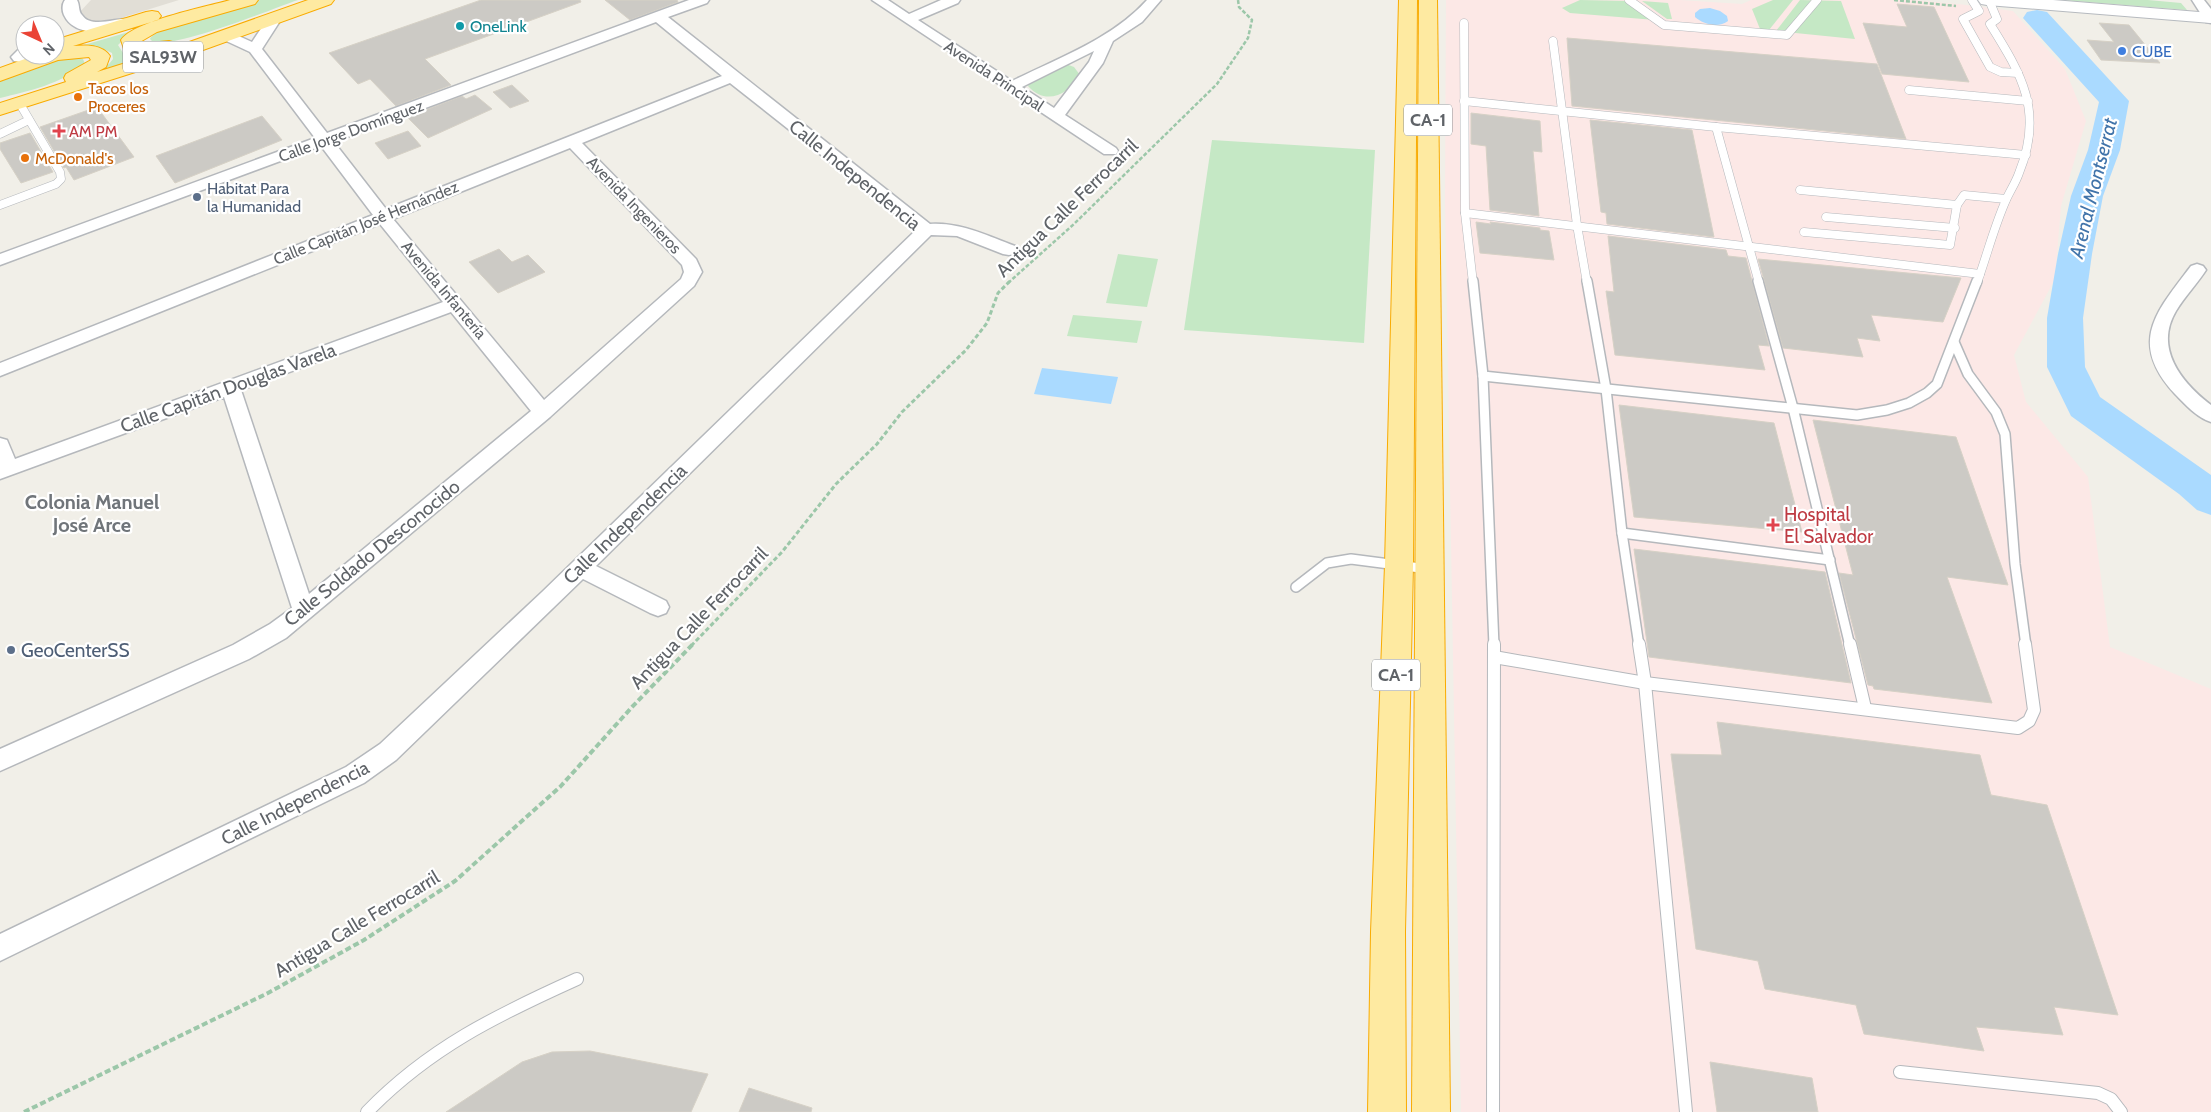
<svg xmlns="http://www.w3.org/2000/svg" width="2211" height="1112" viewBox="0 0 2211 1112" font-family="Cabin,sans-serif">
  <rect width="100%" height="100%" fill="#f1efe8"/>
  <path fill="#e1ded6" d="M91,0H179L108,22H93L83,19L79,13Z"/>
  <path fill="#fce8e6" d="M1446,0H1680L1742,4L1751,0H1912L1958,4L2013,11L2065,69L2086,121L2061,206L2055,279L2014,355L2026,402L2088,477L2110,647L2211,689V1112H1461L1445,201Z"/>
  <g fill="#c5e8c5">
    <path d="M260,0H298C269,10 178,48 153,42L150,39C157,25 241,5 260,0Z"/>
    <path d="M1580,0L1629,1L1655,20L1570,13L1562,8Z"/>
    <path d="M1773,0H1793L1769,30L1760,29L1752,9Z"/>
    <path d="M1800,0L1841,1L1855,39L1776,31Z"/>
    <path d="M2062,0H2148L2181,3L2187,10Z"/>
    <path d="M1642,1L1668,3L1672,19H1667Z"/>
    <path d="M132,31L118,45L123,53L132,55H153L92,74L109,64L113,59L112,53L101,48L77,47Z"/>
    <path d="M77,57L83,59L85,64C61,84 29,91 0,98V78L48,61Z"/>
    <path d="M1066,64L1074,67L1080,75C1069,95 1045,106 1028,86L1031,80Z"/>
    <path d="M1212,140L1375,150L1364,343L1184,330Z"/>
    <path d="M1118,254L1158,259L1147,307L1106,303Z"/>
    <path d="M1073,315L1142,321L1137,343L1067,336Z"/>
  </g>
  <g fill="#aadaff">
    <path d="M1710,8L1720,11L1727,16L1728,21C1719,28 1704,25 1695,17V13L1700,9Z"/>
    <path d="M1042,368L1118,377L1111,404L1034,394Z"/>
  </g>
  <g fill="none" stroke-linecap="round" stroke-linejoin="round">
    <path fill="#aadaff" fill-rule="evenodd" d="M2037,10L2047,12L2129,101L2120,150L2103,196L2092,254L2083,318L2085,367L2100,397L2211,475V515L2197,510L2179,494L2071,416L2047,367V318L2058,254L2071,196L2088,150L2099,102L2023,18L2027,12Z"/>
  </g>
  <g fill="#cccac5" stroke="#d6d1c6">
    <path d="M481,0H580L581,2L425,59L451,85L396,106L370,79L358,84L329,53Z"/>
    <path d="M605,0H677L678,2L630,20Z"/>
    <path d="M1897,4L1934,7L1969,82L1882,74L1863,23L1907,27Z"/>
    <path d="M2099,23L2129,25L2160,63L2101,60L2087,40L2114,42Z"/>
    <path d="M1567,38L1877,64L1906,139L1572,106Z"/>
    <path d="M512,85L529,101L510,108L493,92Z"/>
    <path d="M475,95L492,109L428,138L407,117L462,96L466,99Z"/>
    <path d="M97,107L134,157L74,180L66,167L64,168L40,127Z"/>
    <path d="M1471,113L1540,121L1542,152L1533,151L1539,216L1490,210L1486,146L1471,144Z"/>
    <path d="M262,116L282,140L175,183L156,156Z"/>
    <path d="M1590,120L1692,130L1714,237L1607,224L1606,213L1601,212Z"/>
    <path d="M408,131L421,146L388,159L375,143Z"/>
    <path d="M30,133L53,172L21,183L0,149V143Z"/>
    <path d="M1476,222L1491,224L1490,222L1540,228V230L1549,231L1554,260L1480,253Z"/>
    <path d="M1608,236L1726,250L1728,256L1746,258L1769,346L1758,345L1765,370L1615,355L1606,291L1614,292Z"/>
    <path d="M499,249L512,262L528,255L545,272L498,293L469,262Z"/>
    <path d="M1758,259L1961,278L1943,322L1871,315L1880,341L1857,338L1863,357L1783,348Z"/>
    <path d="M1619,405L1774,423L1802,532L1634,517Z"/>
    <path d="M1813,420L1956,437L2008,585L1947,577L1992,703L1874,689L1873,686L1868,685L1839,573L1853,575Z"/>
    <path d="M1634,549L1825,572L1851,683L1649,657Z"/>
    <path d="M1717,722L1980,755L1991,795L2047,805L2118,1015L2054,1007L2063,1035L1976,1027L1984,1051L1864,1034L1856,1005L1765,989L1758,961L1696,949L1671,754L1722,755Z"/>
    <path d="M590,1051L708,1074L691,1112H446L522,1062L552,1052Z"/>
    <path d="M1710,1062L1812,1078L1818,1112H1717Z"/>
    <path d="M749,1088L812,1108L811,1112H739Z"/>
  </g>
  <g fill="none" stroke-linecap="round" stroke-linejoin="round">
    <g stroke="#b5b8bc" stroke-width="9">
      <g id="service-far2">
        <path d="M1629,0L1664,25L1787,35L1817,0"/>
        <path d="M1972,0L1979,11L1963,19L1990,67L2001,72L2018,73"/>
        <path d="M1464,23L1465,213L1473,283"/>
        <path d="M1553,41L1577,225L1587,283"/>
        <path d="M1909,90L2028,101"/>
        <path d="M1464,101L1716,127L2026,155"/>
        <path d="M1716,127L1759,283"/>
        <path d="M0,134L29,120"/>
        <path d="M1800,190L1957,205"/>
        <path d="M0,205L56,184L61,179L60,172L20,104"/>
        <path d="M1465,213L1980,274"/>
        <path d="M1826,217L1955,228"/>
        <path d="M1804,232L1950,245L1957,205L1964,195L2006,199"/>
        <path d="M1977,283C1987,255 1994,227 2006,200C2010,191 2016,182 2019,173C2044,112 2022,75 1990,24L1997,19L1989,0"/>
      </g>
    </g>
    <g stroke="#b5b8bc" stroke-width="12">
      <g id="service-far1">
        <path d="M1473,281L1483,376L1494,646"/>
        <path d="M1587,281L1606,389L1622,533L1639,646"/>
        <path d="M1758,281L1793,408L1850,646"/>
        <path d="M1954,342L1968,374L1996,412L2005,434L2015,564L2026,646"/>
        <path d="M1483,376L1857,415L1887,410L1909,403L1927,393L1937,384L1977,281"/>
        <path d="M1622,533L1830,560"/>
        <path d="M1296,587L1327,563L1351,559L1428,569"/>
      </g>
    </g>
    <g stroke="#b5b8bc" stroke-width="14">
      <g id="service">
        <path d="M1639,644L1645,683L1686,1112"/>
        <path d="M1850,644L1865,708"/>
        <path d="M1494,657L1645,683L2018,728L2029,721L2034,710L2025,644"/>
        <path d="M1900,1072L2098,1093L2111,1099L2121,1112"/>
        <path d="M367,1112C429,1048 497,1015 577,979"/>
        <path d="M1493,1112L1494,644"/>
      </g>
    </g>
    <g stroke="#b5b8bc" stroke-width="3">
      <g id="minor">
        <path d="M689,0H709L707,3L668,17L930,224C960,222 988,236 1015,246L1018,250L1015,254L1009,255L1003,254L957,236L931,235L596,566L666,601L669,607L666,613L658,616L650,613L583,579L396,760L364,783L0,961V934L346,767L380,744L542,592L916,230L730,83L582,143L696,259L702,272L694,286L550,417L286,638L249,659L0,771V749L233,645L270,624L292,608L224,397L0,479V438L7,440L15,459L443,302L380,224L0,376V363L373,215L321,146L0,265V254L315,138L250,52L222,39L220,36L222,33H232L252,42L268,18H278L280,21L262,49L327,133ZM656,22L722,76L386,209L334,142ZM570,148L682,265L684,272L681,279L544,400L393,219ZM451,312L531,411L309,594L241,390Z"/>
        <path d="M872,0H888L909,14L941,0H960L958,3L918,20L1012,81C1058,58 1112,39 1147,0H1161L1142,22L1113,41L1103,63L1065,115L1116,148L1118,151L1116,154H1104ZM1094,51L1089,62L1054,108L1022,87Z"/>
        <path d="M2192,0H2204L2211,9V23L2206,22Z"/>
        <path d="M2197,264L2203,266L2206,270C2197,284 2185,296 2176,311C2154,348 2181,382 2211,405V422C2197,418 2185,404 2175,394C2127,342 2157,311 2191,266Z"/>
      </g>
    </g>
    <g stroke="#b5b8bc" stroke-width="3">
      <g id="tertiary">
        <path d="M65,0H77C80,5 78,11 82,15C92,30 119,16 133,19L136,23L133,27C113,32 75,39 64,15C62,10 62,4 65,0Z"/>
        <path d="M25,48V55H32L26,61L20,62L14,61L11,57L19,49Z"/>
      </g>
    </g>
    <g stroke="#b6babf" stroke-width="2">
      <path id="secondary" d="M1978,0H2053L2211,13V23L1987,5L1981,4Z"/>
    </g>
    <g stroke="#f9ab00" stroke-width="2">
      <g id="trunk">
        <path d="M230,0H258L255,4L157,32L140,42V44L169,41L176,43L178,46L308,0H334L331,4L192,54L0,115V103L66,82L64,78L66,74L91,60L89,57L58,60L0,81V68L36,55H55V50L59,49L55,48V40L146,12L152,11L158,12L161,16L158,20L73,46C86,45 102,44 110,56L106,67L97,72L148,56L125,52L121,40C134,21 206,7 230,0Z"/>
        <path d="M1399,0H1417L1413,565L1405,932L1406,1112H1368L1371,932L1385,565Z"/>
        <path d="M1419,0H1437L1450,1112H1412Z"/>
      </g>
    </g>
    <g stroke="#9cc7a9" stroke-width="2.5" stroke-dasharray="4 2" stroke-linecap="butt">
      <path d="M1894,0L1956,6"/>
      <path d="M1008,283L1074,224L1217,84L1248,38L1252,20L1239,7L1238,0"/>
    </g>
    <path stroke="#9cc7a9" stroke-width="3" stroke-dasharray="4.5 2.5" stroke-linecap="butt" d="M691,646L782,552L836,484L877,444L902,412L966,350L987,323L998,293L1010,281"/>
    <path stroke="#9cc7a9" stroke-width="4" stroke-dasharray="6 3" stroke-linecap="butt" d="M24,1112L268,993L364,940L455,881L560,787L632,707L693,644"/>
    <use href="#service-far2" stroke="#fff" stroke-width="8"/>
    <use href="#service-far1" stroke="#fff" stroke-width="9"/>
    <use href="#service" stroke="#fff" stroke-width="12"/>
    <use href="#minor" fill="#fff" fill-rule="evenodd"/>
    <use href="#tertiary" fill="#fff" fill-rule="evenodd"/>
    <use href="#secondary" fill="#fff" fill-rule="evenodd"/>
    <use href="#trunk" fill="#feeaa1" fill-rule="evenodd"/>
  </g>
  <circle fill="#0f9aa8" stroke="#fff" stroke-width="2" cx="460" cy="26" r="5"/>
  <circle fill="#3f7fe0" stroke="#fff" stroke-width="2" cx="2122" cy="51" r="5"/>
  <g fill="#e8710a" stroke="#fff" stroke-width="2">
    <circle cx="78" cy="97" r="5"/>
    <circle cx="25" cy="158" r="5"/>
  </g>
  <g fill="#e0444e" stroke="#fff" stroke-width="2">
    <path d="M56.5 123.5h5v5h5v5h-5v5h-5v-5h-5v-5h5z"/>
    <path d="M1770.5 517.5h5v5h5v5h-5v5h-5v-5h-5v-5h5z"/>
  </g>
  <g fill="#5c6f8a" stroke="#fff" stroke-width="2">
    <circle cx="197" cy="197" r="5"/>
    <circle cx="11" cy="650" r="5"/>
  </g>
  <g text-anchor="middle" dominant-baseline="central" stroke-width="4.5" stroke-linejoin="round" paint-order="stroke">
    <g font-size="16" fill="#0d838f" stroke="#fff" text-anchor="start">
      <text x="470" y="26">OneLink</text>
    </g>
    <g font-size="16" fill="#366cbe" stroke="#fff" text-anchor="start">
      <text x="2132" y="51">CUBE</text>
    </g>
    <g font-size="16" fill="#5f6368" stroke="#fff">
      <text transform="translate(994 76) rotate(33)">Avenida Principal</text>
      <text transform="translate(351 131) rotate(-20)">Calle Jorge Domínguez</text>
      <text transform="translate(634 205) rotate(46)">Avenida Ingenieros</text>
      <text transform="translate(366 223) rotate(-22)">Calle Capitán José Hernández</text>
      <text transform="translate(444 290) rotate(50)">Avenida Infantería</text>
    </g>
    <g font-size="16" fill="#c56008" stroke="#fff" text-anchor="start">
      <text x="88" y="88">Tacos los<tspan x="88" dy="18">Proceres</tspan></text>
      <text x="35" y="158">McDonald's</text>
    </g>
    <g font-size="16" fill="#be3a42" stroke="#fff" text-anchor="start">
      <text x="69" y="131">AM PM</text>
    </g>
    <g font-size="16" fill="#4e5e75" stroke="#fff" text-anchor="start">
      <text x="207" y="188">Habitat Para<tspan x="207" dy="18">la Humanidad</tspan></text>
    </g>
    <g fill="#fff" stroke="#8f9295" stroke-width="1">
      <rect x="123" y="41.5" width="80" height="31" rx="4"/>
      <rect x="1404" y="104.5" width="48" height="31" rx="4"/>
      <rect x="1372" y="659.5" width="48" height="31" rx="4"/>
    </g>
    <g font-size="18" font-weight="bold" fill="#5f6368">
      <text x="163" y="57">SAL93W</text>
      <text x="1428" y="120">CA-1</text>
      <text x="1396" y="675">CA-1</text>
    </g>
    <g font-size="19" fill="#5f6368" stroke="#fff">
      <text transform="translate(855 175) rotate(39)">Calle Independencia</text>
      <text transform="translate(1067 208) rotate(-44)">Antigua Calle Ferrocarril</text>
      <text transform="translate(228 388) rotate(-20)">Calle Capitán Douglas Varela</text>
      <text transform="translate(625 524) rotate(-44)">Calle Independencia</text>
      <text transform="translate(372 553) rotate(-39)">Calle Soldado Desconocido</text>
      <text transform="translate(699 618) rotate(-46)">Antigua Calle Ferrocarril</text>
      <text transform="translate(295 803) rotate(-27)">Calle Independencia</text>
      <text transform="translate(357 924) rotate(-31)">Antigua Calle Ferrocarril</text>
    </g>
    <g font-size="19" fill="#be3a42" stroke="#fff" text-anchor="start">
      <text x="1784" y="514">Hospital<tspan x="1784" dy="22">El Salvador</tspan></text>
    </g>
    <g font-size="19" fill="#4e5e75" stroke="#fff" text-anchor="start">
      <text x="21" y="650">GeoCenterSS</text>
    </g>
    <g font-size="20" font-style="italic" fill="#4174aa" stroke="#fff">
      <text transform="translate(2093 188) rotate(-76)">Arenal Montserrat</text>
    </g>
    <g font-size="20" font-weight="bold" fill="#70757a" stroke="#fff">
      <text x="92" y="502">Colonia Manuel<tspan x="92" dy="23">José Arce</tspan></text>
    </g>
  </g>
  <g transform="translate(40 40) rotate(136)"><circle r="24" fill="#ffffff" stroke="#bfc1c3"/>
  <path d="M0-4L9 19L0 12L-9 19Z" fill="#ea4335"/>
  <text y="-8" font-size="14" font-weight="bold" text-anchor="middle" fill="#5f6368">N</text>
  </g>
</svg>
